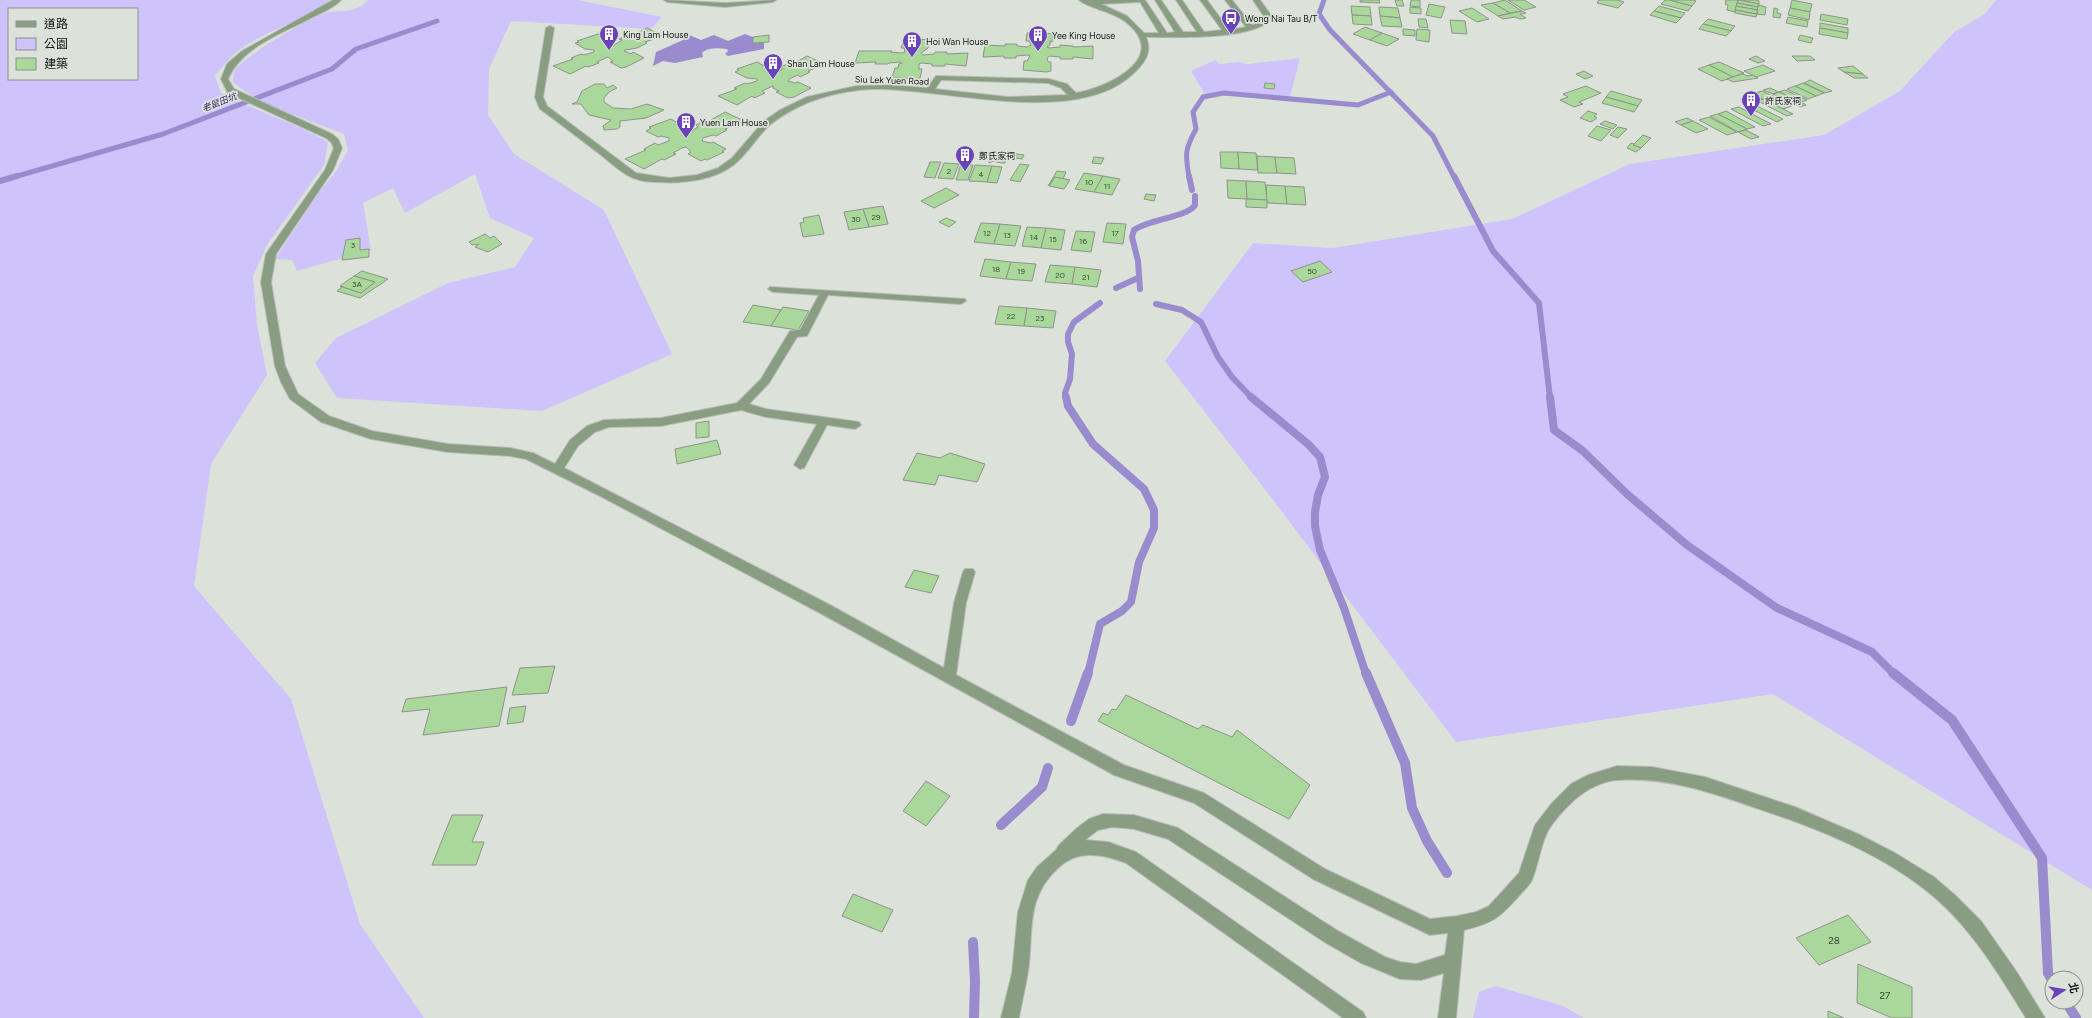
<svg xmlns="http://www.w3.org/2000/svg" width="2092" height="1018" viewBox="0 0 2092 1018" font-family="Figtree,'Noto Sans TC',sans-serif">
  <rect width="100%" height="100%" fill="#dce2da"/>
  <g fill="#cec3fb" fill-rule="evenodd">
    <path d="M0,0H330C301,24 259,31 231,57C225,63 220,70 215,76L221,93C256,111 295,123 328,142L324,165L267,245L253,276L257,325L267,375L211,464L194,586L291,699L360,924L424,1018H0ZM9,9H137V79H9Z"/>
    <path d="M368,0H577L662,17L651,29L511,21L489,69L488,115L514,154L604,210L672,354L542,411L337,398L315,363L336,338L448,283L515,267L534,238L490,218L475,174L405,213L393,188L363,203L371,250L297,271L292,260L275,259L318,194L337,170L348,150L344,134C311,121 259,105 233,82C233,79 233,75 234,72C240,58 306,20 323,14C341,8 352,16 368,0Z"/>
    <path d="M1996,0H2092V890L1773,694L1456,742L1267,492L1165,361L1253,243L1333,248L1512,219L1630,164L1824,135L1900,91L1954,32L1985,14Z"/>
    <path d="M1300,58L1290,97L1229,91L1205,94L1192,73V70L1216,60L1219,64L1239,62L1247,64Z"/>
    <path d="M1496,986L1563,1006L1584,1018H1473L1479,992Z"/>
  </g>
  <path fill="#998bcd" d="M687,34L701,40L714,35L728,41L745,34L753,37V43L764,42V49L728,56L725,54L728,51L727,49C719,48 708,47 702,53L703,57L675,63L663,61L653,66L656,52L683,40L685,38L682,36Z"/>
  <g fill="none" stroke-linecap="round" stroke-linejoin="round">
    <g stroke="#998bcd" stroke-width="5">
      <path d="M1324,0L1319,14L1330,30L1433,136L1454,177"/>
      <path d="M14,177L163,134L332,69L356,49L437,21"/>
      <path d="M1189,177C1185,154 1185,149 1196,129L1193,112L1203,97L1224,93L1358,105L1391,92"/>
    </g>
    <g stroke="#998bcd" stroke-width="6">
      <path d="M1189,176L1192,190"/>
      <path d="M1454,176L1493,251L1539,303L1550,398"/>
      <path d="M0,181L17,176"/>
      <path d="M1116,288L1138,278"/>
      <path d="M1140,289L1138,261L1132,237L1134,230C1149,219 1188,217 1195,205V196"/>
      <path d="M1156,304L1182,310L1201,322L1218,357L1232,377L1252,398"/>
      <path d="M1066,398L1065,393L1070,379L1072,354L1068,342V334L1074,322L1100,303"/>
    </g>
    <g stroke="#998bcd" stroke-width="8">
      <path d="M1066,397L1068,406L1093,444L1144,489L1154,510V528L1139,562L1131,602L1122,611L1100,624L1088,674"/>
      <path d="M1251,397L1308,444L1320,457L1325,477L1318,495L1315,512V526L1320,550L1344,608L1366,674"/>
      <path d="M1550,397L1554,430L1583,451L1627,494L1687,545L1777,608L1872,652L1894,674"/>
    </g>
    <g stroke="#998bcd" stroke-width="10">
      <path d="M1366,673L1405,763L1412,808L1427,841L1447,873"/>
      <path d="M1893,673L1952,720L2042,858L2048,973L2052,980"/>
      <path d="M1071,721L1088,673"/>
      <path d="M1001,825L1042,787L1048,768"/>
      <path d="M973,942L975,981L974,1018"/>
      <path d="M2066,1002L2076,1018"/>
    </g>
  </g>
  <g fill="#aad89a" stroke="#8e938c">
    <path d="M1360,0H1379L1380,3L1360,2Z"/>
    <path d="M1395,0H1402L1404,6H1397Z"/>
    <path d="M1411,0H1420V7L1410,6Z"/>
    <path d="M1505,0L1522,11L1510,13L1493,3Z"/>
    <path d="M1508,0H1524L1536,7L1524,10Z"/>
    <path d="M1599,0H1617L1624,2L1618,8L1597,3Z"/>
    <path d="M1665,0H1670L1692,6L1688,11L1661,4Z"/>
    <path d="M1670,0H1693L1696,1L1692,6Z"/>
    <path d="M1726,0H1738L1735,12L1727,10L1728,5L1725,4Z"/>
    <path d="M1739,0H1756L1759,1V4Z"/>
    <path d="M1739,0L1759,4L1758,7L1737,3Z"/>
    <path d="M1792,0L1812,4L1810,12L1790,8Z"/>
    <path d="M1493,3L1510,13L1498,16L1481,5Z"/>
    <path d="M1737,3L1758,7L1757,10L1736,6Z"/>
    <path d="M1429,4L1445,7L1441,18L1426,15Z"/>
    <path d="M1758,5L1766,7L1765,15L1757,14Z"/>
    <path d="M1351,6L1370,7L1371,16L1352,15Z"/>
    <path d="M1659,6L1685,13L1681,18L1654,11Z"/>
    <path d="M1736,6L1757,10V14L1735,10Z"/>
    <path d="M1379,7L1398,8L1400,18L1380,16Z"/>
    <path d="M1410,7L1421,8V14L1410,13Z"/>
    <path d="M1472,8L1489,19L1477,22L1459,11Z"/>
    <path d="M1774,8L1778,9L1777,13L1781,14L1780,18L1773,17Z"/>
    <path d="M1790,8L1810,12L1809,20L1788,15Z"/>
    <path d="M1735,10L1757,14L1756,17L1735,13Z"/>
    <path d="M1522,11L1526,13L1520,14L1526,18L1520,19L1515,17L1503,19L1498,16Z"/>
    <path d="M1654,11L1681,18L1676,23L1650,15Z"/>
    <path d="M1821,14L1848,19L1847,25L1820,20Z"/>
    <path d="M1352,15L1371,16L1372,25L1353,24Z"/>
    <path d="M1380,16L1400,18L1402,27L1382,26Z"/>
    <path d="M1788,17L1808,21L1807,27L1786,23Z"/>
    <path d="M1418,19H1426L1428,28L1419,27Z"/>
    <path d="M1708,19L1735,26L1731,31L1703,24Z"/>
    <path d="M1450,20L1465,21L1467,34L1452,33Z"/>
    <path d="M1820,23L1848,28V33L1820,28Z"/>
    <path d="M1703,24L1731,31L1726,36L1699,29Z"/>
    <path d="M1365,27L1382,33L1370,40L1353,34Z"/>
    <path d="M647,28L663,36L645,42L647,43L637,48L625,50L624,51L631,54L633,52L644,58L626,67L621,68L610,62L613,61L608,57L597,62L599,63L588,67L586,66L570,74L553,66L573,59L571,58L581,54L584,55L594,52V50L585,49L575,43L579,42L577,41L598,34L608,39L606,40L611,43L610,45H614L622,40L619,39L629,35L631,36Z"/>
    <path d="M1820,28L1848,33L1847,39L1819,34Z"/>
    <path d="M1403,29L1415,30V36L1403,35Z"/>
    <path d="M1417,29L1430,30L1429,42L1416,40Z"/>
    <path d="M1032,32L1053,34L1052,42L1050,41V45L1047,47L1049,48L1060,47V45L1073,46V47L1093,46V59L1073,57V59H1060V57L1050,56L1047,58L1048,62H1051V71L1046,72L1023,70L1024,61H1027L1030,56L1027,55L1016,56V58H1004V56L983,57L985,45L1005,46V44H1017V46L1027,47L1031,45L1029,41H1026L1027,33Z"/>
    <path d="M1382,33L1399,39L1387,46L1370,40Z"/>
    <path d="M769,35V42L753,43V37Z"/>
    <path d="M1800,35L1813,38L1811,43L1798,40Z"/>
    <path d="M909,38L930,40L928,48L921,53L923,55L934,54L935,52H947V54L968,53L966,66L945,64V66H932V64L922,63L919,64V69H922L920,78L915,79L892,77L895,68H898L899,64L902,63L900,62L889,63L888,64H875L876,62L855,63L859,51H892L891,52L901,53L905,52L904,48H901L904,40Z"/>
    <path d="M807,56L825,64L808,71L810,72L800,77L798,75L789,79L788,81L795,83L798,82L811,88L794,97L788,98L776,92L779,91L773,88V86L762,91L765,93L754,98L752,96L737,105L718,96L737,89L734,88L745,83L747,84L757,81V79L747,78L735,72L739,70L737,69L757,62L768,68H767L772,71V73H776L783,69L780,67L790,63L793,64Z"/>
    <path d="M1756,56L1765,61L1758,63L1749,59Z"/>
    <path d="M1792,56H1810L1815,60L1797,61Z"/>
    <path d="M1719,62L1744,73L1733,77L1709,65Z"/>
    <path d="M1709,65L1733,77L1722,81L1698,69Z"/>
    <path d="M1763,65L1775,71L1756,77L1744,71Z"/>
    <path d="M1853,66L1863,74L1844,72L1838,68Z"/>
    <path d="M1584,71L1593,76L1585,79L1576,74Z"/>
    <path d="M1844,72L1863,74L1868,78H1854Z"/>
    <path d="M1742,74L1748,76L1753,75L1758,78L1733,82L1727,79Z"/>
    <path d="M1810,80L1832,91L1825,93L1804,83Z"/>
    <path d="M1265,83L1275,84L1274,89L1264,88Z"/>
    <path d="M1803,83L1824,93L1816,96L1795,86Z"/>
    <path d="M595,84H604L607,88L613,85L617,88L609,92L604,98V102L613,108L631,109L647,104L664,110L646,118L620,121V127L617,129L604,130L603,126L611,120L589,115L581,104H572L577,102L582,91Z"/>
    <path d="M1586,86L1601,93L1579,102L1583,104L1574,107L1560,100L1568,97L1563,94Z"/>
    <path d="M1795,86L1816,96L1808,99L1787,89Z"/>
    <path d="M1770,88L1779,92L1773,94L1763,90Z"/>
    <path d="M1785,90L1807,100L1801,102L1779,92Z"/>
    <path d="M1611,91L1642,100L1638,106L1606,97Z"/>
    <path d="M1762,91L1773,96L1763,99L1752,94Z"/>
    <path d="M1779,92L1801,102L1806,105L1800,107L1773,94Z"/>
    <path d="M1773,96L1792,106L1783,109L1763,99Z"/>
    <path d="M1606,97L1638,106L1634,112L1602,103Z"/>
    <path d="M1763,99L1793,114L1787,116L1758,101Z"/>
    <path d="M1753,104L1783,119L1777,122L1746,106Z"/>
    <path d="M1739,107L1771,124L1763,126L1731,109Z"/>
    <path d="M1588,111L1597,114L1594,116L1597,118L1591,122L1580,118Z"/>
    <path d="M1726,111L1755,127L1747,129L1718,114Z"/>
    <path d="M725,112L744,121L725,129L727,130L716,136L713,135L703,138L702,141L710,143L713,142L726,149L722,151L724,152L707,160L705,159L701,161L688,154L691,152L686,147L682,148L673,153L676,154L664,160L662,159L644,169L625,159L646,150L644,149L655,143L658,145L669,141V138L661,136L658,137L646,131L651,128L649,127L671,119L683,126H681L686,130V132H690L698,127L696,125L706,120L709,121Z"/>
    <path d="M1718,114L1747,129L1738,132L1710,116Z"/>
    <path d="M1709,117L1737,132L1727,135L1699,120Z"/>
    <path d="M1687,118L1693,121L1681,125L1675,122Z"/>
    <path d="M1605,121L1617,125L1613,129L1600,124Z"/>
    <path d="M1693,121L1708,129L1696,133L1681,125Z"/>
    <path d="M1597,126L1611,130L1601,141L1588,136Z"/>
    <path d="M1618,127L1627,129L1618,138L1610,135Z"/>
    <path d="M1746,130L1759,137L1751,139L1738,132Z"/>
    <path d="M1643,135L1651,138L1641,148L1633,145Z"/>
    <path d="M1631,143L1634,144L1633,145L1641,148L1636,152L1627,148Z"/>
    <path d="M1220,152H1238L1239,169L1221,168Z"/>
    <path d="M1238,152L1256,153L1258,170L1239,169Z"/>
    <path d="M1010,153L1024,155L1022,159L1009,157Z"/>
    <path d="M1257,156L1275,157L1277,173H1258Z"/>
    <path d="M1094,157L1104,158L1101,164L1092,163Z"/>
    <path d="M1275,157L1294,158L1296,174L1277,173Z"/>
    <path d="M989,159H1006L1005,163H1001L993,161L989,163Z"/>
    <path d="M930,162H941L935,178L924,177Z"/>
    <path d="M944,163L959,164L953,179L938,178Z"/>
    <path d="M961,164L973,165L968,180H956Z"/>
    <path d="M1020,164L1029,165L1020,182L1010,180Z"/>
    <path d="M975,165L992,166L987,182L969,181Z"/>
    <path d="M992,166L1002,167L997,183L987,182Z"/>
    <path d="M1057,171L1066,172L1063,179L1055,177L1048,186Z"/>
    <path d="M1084,173L1103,176L1094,192L1075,189Z"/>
    <path d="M1103,176L1120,179L1112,195L1094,192Z"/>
    <path d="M1055,177L1070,180L1064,189L1049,186Z"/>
    <path d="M1227,180L1246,181L1247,199L1228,198Z"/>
    <path d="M1246,181L1265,182L1267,200L1247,199Z"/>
    <path d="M1266,185L1285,186L1287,204L1267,203Z"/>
    <path d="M1285,186L1304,187L1306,205L1287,204Z"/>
    <path d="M946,188L959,195L934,208L921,201Z"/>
    <path d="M1146,194L1156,195L1154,201L1144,199Z"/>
    <path d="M1246,199L1267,200V208L1246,207Z"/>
    <path d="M883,206L888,224L869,227L863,209Z"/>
    <path d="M863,209L869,227L849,230L844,212Z"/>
    <path d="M819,215L824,234L803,237L800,223L804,222L803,218Z"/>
    <path d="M946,218L956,222L949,227L939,222Z"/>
    <path d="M981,223L1000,224L994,244L974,242Z"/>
    <path d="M1107,223L1126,224L1123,244L1103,242Z"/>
    <path d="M1000,224L1021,226L1015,246L994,244Z"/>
    <path d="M1027,227L1046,228L1041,248L1022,246Z"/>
    <path d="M1046,228L1065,230L1061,250L1041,248Z"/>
    <path d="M1076,231L1095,232L1091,252L1071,250Z"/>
    <path d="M485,234L490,238L494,236L502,244L488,252L475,247L479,244L472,245L469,242Z"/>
    <path d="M360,238V250L369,249V257L342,260L346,240Z"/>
    <path d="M985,259L1011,262L1006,279L980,276Z"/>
    <path d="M1320,261L1332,272L1303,282L1291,271Z"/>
    <path d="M1011,262L1036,264L1032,281L1006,279Z"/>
    <path d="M1050,265L1075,267L1072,284L1045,282Z"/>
    <path d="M1075,267L1101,270L1097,287L1072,284Z"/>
    <path d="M362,271L388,279L360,298L337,291L342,287L340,286L361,293L375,282L354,276Z"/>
    <path d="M354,276L375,282L361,293L340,286Z"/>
    <path d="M753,305L781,310L771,326L743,322Z"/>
    <path d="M999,306L1027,308L1024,326L995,324Z"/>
    <path d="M783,307L809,311L798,330L771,326Z"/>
    <path d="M1027,308L1056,311L1053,328L1024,326Z"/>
    <path d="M709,421V437L696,438V423Z"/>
    <path d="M717,440L721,454L677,464L675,449Z"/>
    <path d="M917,453L940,458L950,453L985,464L977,482L939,475L935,485L903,480Z"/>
    <path d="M914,570L939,576L931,593L905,587Z"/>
    <path d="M555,666L548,693L512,695L520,668Z"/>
    <path d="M507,687L499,726L423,735L430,709L402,712L406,699Z"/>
    <path d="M1126,695L1198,729L1203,725L1232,737L1237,730L1310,785L1289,819L1098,721L1103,713L1108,715L1112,709L1116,710Z"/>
    <path d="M526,706L523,722L507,724L510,708Z"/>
    <path d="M926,781L950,796L926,826L903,811Z"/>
    <path d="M452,815H483L472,842H484L476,865H432Z"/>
    <path d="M853,894L893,910L882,932L842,916Z"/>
    <path d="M1848,915L1871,942L1819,965L1796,938Z"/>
    <path d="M1858,964L1912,987V1018H1892L1857,1003Z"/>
    <path d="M1828,1011L1844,1018H1828Z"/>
  </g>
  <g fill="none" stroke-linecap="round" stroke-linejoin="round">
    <g stroke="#b8bdb6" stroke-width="2">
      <g id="minor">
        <path d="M333,0H341C334,7 324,12 315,16C285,32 242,46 228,79L234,89L332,134L338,139L342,148L333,170L276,254L271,282L285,366L298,394L329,416L372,431L448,444L510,448L533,453L555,464L570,440L587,426L604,420L661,418L737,403L761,379L790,331L800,330L819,295L773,292L768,289L770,287L965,299L966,301L961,304L828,295L807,336L797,337L769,383L749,404L766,409L859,422L861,425L855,429L827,425L804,468L800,469L794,465L817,424L766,417L741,410L661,426L609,427L595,432L578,446L564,468L830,605L944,668L954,603L963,572L965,569H973L975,572L966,603L956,675L1124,765L1204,793L1325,869L1430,919L1457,916L1476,912L1489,906L1519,873L1535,825L1552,803L1571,784L1588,775L1617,766L1652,767L1705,777L1795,807L1858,834L1895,853L1934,877L1956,896L1981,921L2016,971L2045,1018H2026C1997,971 1968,922 1923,888C1874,850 1811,826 1753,807C1710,792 1665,777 1619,780C1607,780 1591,787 1582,794C1571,801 1551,823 1546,835C1540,849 1538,865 1532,880C1529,886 1523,891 1518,897C1499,918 1493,923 1464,930L1456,1018H1438L1444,973L1421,980L1400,979L1361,963L1326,943L1168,839L1134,829L1113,827L1098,830L1085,840L1108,842L1136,852L1363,1012L1366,1018H1343L1126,863C1102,854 1078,849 1058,868C1027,897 1033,926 1029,964C1027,982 1022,1000 1019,1018H1001L1012,973L1018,912L1028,880L1037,867L1056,850L1059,845L1077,828L1089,819L1103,814L1134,815L1178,828L1338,931L1385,957L1400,962L1416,964L1445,955L1448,933L1430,935L1313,879L1194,803L1114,775L820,613L602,497L526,459L510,456L448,452L371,439L321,422L290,399L281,382L275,366L261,282L266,254L325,170L334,148L331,142L326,138L228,93L221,79L227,64L242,51Z"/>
        <path d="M664,0L725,3L776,0L773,2L725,7L667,2Z"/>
        <path d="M1079,0H1145L1167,33L1175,32L1155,0H1161L1183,32H1197L1176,0H1182L1204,32L1222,30L1200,0H1207L1229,30L1246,27L1225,0H1232L1252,25L1259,23L1265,18L1253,0H1260L1273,18C1253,41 1177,37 1146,37C1152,51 1146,61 1136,71C1080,129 946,88 875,89C838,90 800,101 771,124C759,134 752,147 741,158C721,180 685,184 656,182C648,182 637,181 629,176C619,171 610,162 601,155C581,140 561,124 540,109L535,97L546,28L550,26L554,28L543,97L547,106L636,173L669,178L697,175L718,168L732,158L764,121L780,110L807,97L856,86L893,85L927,88L936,76H939L1049,79L1067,84L1076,93C1110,87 1173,56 1123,20C1110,11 1088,8 1079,0ZM1140,2L1159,33H1144L1127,16L1101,4ZM941,80L1048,83L1061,88L1068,95L1008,97L935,89Z"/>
      </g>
    </g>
    <use href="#minor" fill="#899d82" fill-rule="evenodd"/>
  </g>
  <defs>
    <g id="bus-pin" transform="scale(1)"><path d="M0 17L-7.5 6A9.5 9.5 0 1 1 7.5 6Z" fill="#6a43bb" stroke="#dce2da"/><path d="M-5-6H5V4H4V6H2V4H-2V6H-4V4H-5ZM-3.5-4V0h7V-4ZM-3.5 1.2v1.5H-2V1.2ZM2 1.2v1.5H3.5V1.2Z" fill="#fff"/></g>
    <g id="building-pin" transform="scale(1)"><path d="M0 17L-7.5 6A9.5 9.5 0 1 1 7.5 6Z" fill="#6a43bb" stroke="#dce2da"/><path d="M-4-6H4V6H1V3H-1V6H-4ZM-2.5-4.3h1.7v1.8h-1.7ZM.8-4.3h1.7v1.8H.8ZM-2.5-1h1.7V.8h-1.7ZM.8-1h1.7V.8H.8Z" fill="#fff"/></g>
  </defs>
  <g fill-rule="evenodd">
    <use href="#bus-pin" x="1231" y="18"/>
    <use href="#building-pin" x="609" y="34"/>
    <use href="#building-pin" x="1038" y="35"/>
    <use href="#building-pin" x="912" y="41"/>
    <use href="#building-pin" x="773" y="63"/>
    <use href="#building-pin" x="1751" y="100"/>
    <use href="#building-pin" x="686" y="122"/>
    <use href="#building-pin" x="965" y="155"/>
  </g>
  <g text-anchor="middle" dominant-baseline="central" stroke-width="3.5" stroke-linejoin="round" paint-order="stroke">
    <g font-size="8" fill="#394634">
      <text x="949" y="171">2</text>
      <text x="981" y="174">4</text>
      <text x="1089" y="182">10</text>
      <text x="1107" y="186">11</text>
      <text x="876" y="217">29</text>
      <text x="856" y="219">30</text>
      <text x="987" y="233">12</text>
      <text x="1115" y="233">17</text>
      <text x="1007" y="235">13</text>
      <text x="1034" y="237">14</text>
      <text x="1053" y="239">15</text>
      <text x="1083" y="241">16</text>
      <text x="353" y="245">3</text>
      <text x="996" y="269">18</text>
      <text x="1021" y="271">19</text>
      <text x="1312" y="271">50</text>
      <text x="1060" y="275">20</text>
      <text x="1086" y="277">21</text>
      <text x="357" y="284">3A</text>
      <text x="1011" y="316">22</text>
      <text x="1040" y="318">23</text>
    </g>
    <g font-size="9" fill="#131512" stroke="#dce2da" text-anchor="start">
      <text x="1245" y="18">Wong Nai Tau B/T</text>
      <text x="623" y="34">King Lam House</text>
      <text x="1052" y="35">Yee King House</text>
      <text x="926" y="41">Hoi Wan House</text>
      <text x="787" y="63">Shan Lam House</text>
      <text x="1765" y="100">許氏家祠</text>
      <text x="700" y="122">Yuen Lam House</text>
      <text x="979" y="155">鄭氏家祠</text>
    </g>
    <g font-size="9" fill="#131512" stroke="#dce2da">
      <text transform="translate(892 80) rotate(2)">Siu Lek Yuen Road</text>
    </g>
    <g font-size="9" font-style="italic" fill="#3f2674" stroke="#dce2da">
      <text transform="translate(219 102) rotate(-21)">老鼠田坑</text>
    </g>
    <g font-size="10" fill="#394634">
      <text x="1834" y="940">28</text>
      <text x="1885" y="995">27</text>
    </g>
  </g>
  <rect x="8" y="8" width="130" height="72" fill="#dce2da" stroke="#8c908a"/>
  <rect x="16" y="21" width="20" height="6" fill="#899d82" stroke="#8c908a"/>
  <text x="44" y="28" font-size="12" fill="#131512">道路</text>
  <rect x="16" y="38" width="20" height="12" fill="#cec3fb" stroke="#8c908a"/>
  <text x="44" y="48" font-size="12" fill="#131512">公園</text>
  <rect x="16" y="58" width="20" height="12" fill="#aad89a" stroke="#8c908a"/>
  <text x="44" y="68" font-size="12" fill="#131512">建築</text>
  <g transform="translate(2064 990) rotate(78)"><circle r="19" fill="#dce2da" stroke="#8c908a"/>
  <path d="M0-3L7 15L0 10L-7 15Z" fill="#6a43bb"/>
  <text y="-6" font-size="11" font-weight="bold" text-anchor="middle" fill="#131512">北</text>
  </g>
</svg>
